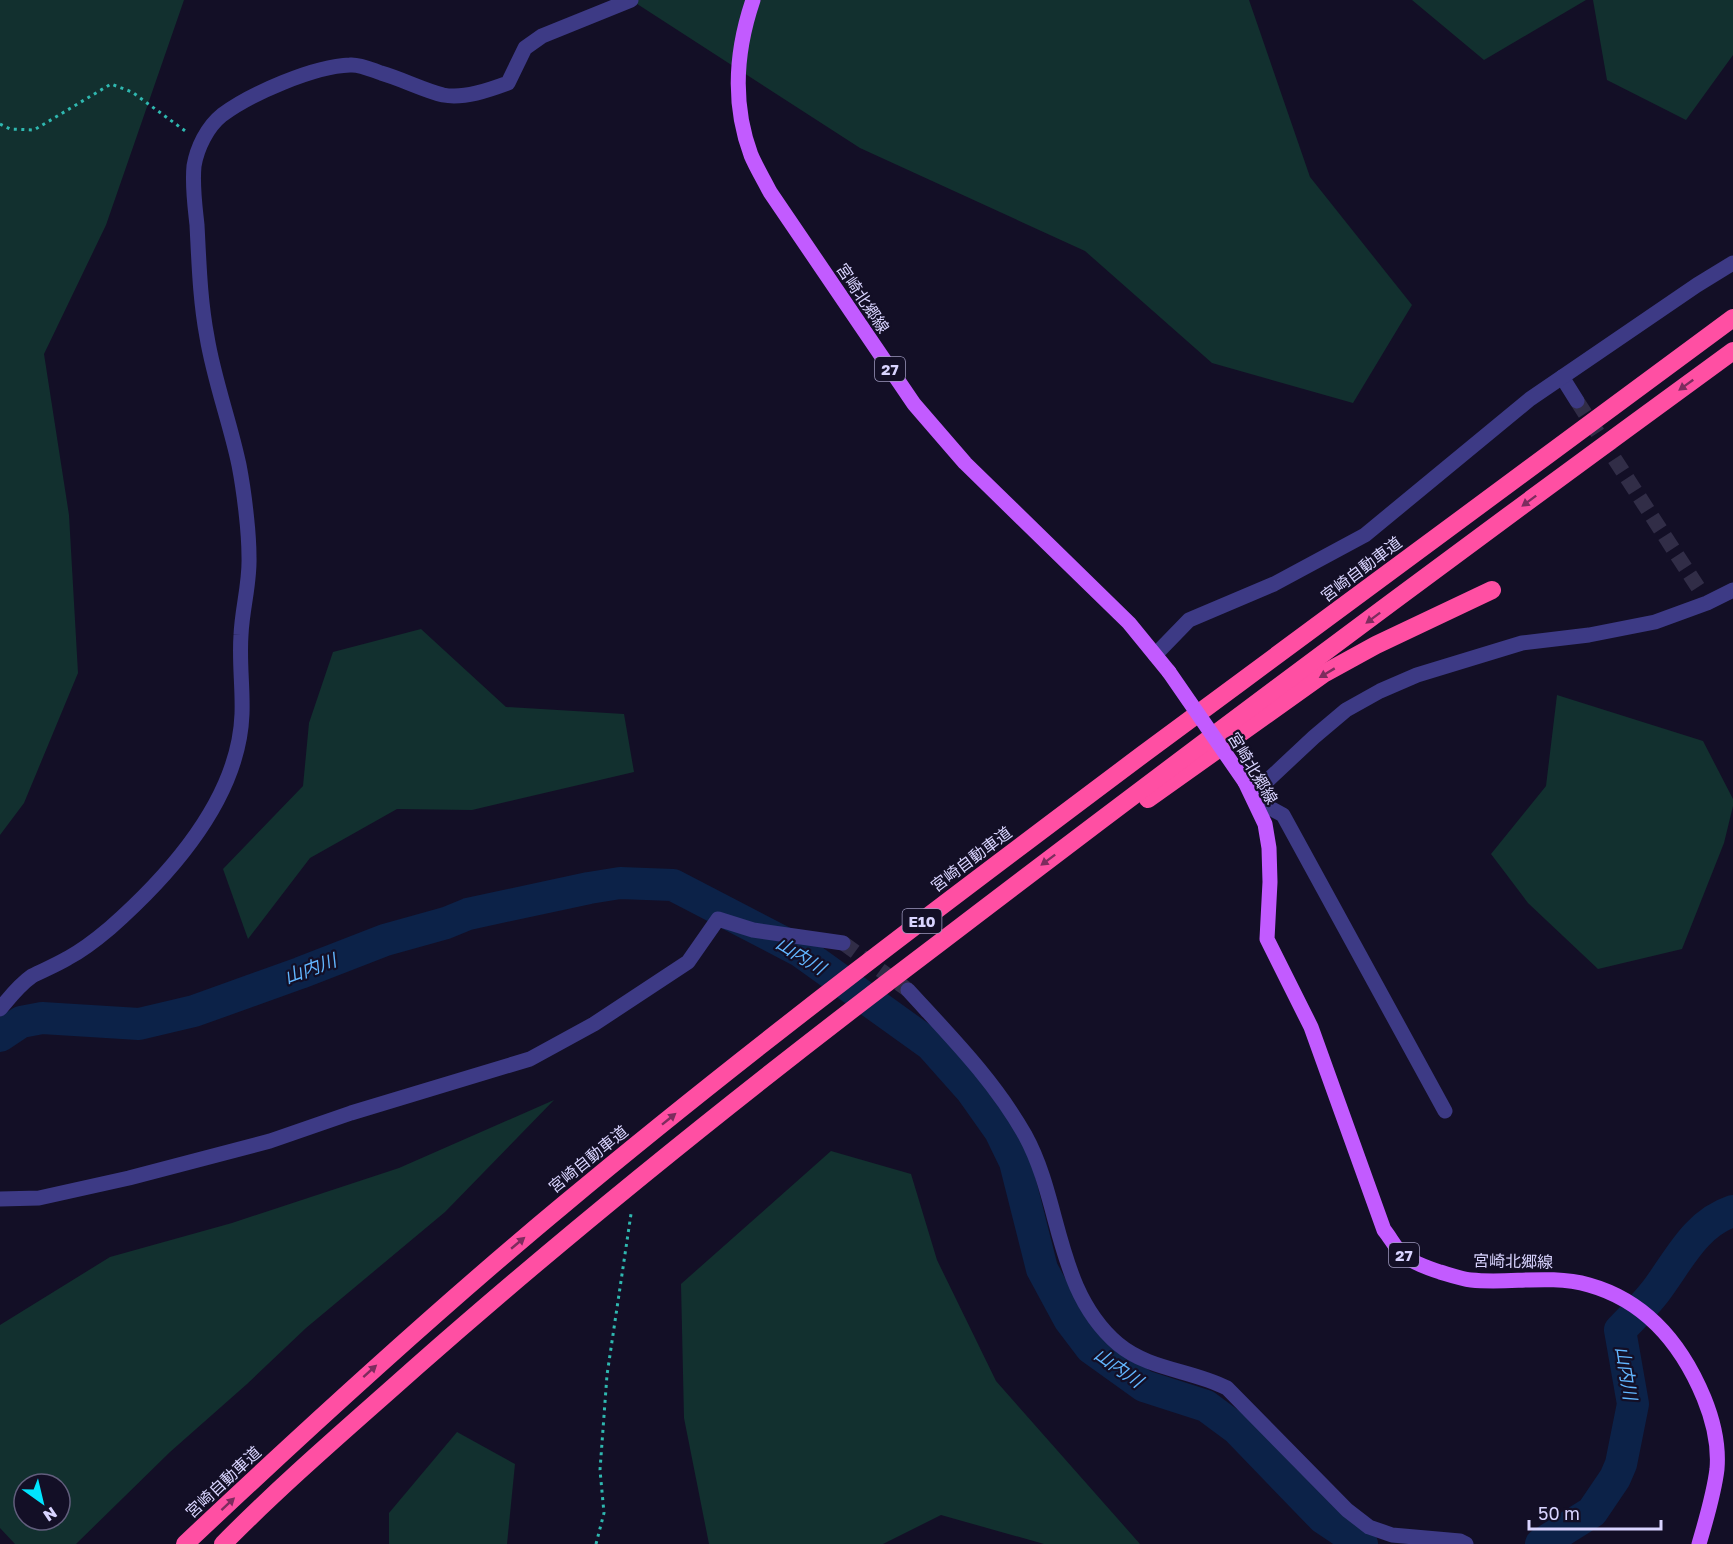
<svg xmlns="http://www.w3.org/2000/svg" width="1733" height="1544" viewBox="0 0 1733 1544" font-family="'Golos Text','Noto Sans JP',sans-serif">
  <rect width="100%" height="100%" fill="#130f26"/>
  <g fill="#12302f" fill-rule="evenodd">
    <path d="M0,0H184L106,225L44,354L69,515L78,673L24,803L0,835Z"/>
    <path d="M631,0H1249L1310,177L1412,305L1353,403L1212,363L1085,251L860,148Z"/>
    <path d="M1412,0H1586L1484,60Z"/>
    <path d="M1593,0H1733V55L1686,120L1607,80Z"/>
    <path d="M421,629L506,707L624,714L634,772L472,810L397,809L310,858L248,939L223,869L303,786L309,723L333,652Z"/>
    <path d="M1557,695L1703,741L1733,799V806L1724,843L1682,949L1598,969L1528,903L1491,854L1546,786Z"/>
    <path d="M554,1100L445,1212L306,1328L247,1384L170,1452L76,1544H15L0,1528V1325L110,1257L232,1223L399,1168ZM24,1484H60V1520H24Z"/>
    <path d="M831,1151L911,1174L937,1260L996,1381L1140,1544H1044L941,1515L883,1544H709L684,1418L681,1284Z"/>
    <path d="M457,1432L515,1464L507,1544H389V1513Z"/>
  </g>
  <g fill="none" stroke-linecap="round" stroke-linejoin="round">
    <g stroke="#0c2248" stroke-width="32">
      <path d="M0,1036L21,1022L42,1018L139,1024L194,1011L300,973L385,940L446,923L468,914L589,888L620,883L673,885L800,951L931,1045L971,1090L1000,1131L1015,1162L1042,1269L1069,1319L1091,1348L1144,1386L1206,1406L1237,1429L1323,1518L1362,1544"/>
      <path d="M1541,1544L1592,1512L1615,1478L1621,1464L1633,1404L1620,1330C1632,1318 1644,1306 1655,1292C1678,1262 1694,1224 1733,1211"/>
    </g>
    <g stroke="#312d47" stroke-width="15" stroke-dasharray="15 8" stroke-linecap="butt">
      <path d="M1577,401L1701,592"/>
      <path d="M843,943L908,990"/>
    </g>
    <g stroke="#2fb8b0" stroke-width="3" stroke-dasharray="3 4.5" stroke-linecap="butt">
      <path d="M0,124L10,129L34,130L111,84L132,92L188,133"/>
      <path d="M596,1544L604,1513L600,1470L607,1375L631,1214"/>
    </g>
    <g stroke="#3d3a85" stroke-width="15">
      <path d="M1562,377L1577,401"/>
      <path d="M1155,655L1189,620L1274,584L1365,535L1530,399L1697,285L1733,263"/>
      <path d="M1252,795L1314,737L1346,710L1380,691L1417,675L1522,643L1589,635L1655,622L1707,603L1733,590"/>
      <path d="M1259,808L1272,809L1283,815L1445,1111"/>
      <path d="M908,990C950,1036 994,1080 1025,1135C1062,1202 1055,1290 1118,1344C1149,1370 1192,1370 1227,1388L1347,1510L1369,1527L1392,1535L1460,1541L1466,1544"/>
      <path d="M0,1009C10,997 19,985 32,976C44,970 56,965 68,958C83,950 97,939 110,928C170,875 239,798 242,714C243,688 239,662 241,635C242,609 250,583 249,557C249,531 244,491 239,465C230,422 214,380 207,337C200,300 199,263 197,225C195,206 192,186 194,166C197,148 207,127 222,115C250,94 314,66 350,65C360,64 372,70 381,73C402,79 423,90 443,95C464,99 489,90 508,83L525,48L542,36L631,0"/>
      <path d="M0,1199L39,1198L129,1178L270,1141L351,1113L530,1059L594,1024L688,962L718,919L753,930L843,943"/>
    </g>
    <g stroke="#c25bff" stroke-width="15">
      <path d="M753,0C736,50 732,104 751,155C756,167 764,180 770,192L914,404L965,463L1129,623L1169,672"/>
      <path d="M1245,782L1265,824L1269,848L1270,882L1267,939L1311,1027L1384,1230C1390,1237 1396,1249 1403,1255C1413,1263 1428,1268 1440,1272C1450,1275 1461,1279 1471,1280C1510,1284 1550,1274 1589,1285C1646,1301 1682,1345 1704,1398C1713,1420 1719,1445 1717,1469C1714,1494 1706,1520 1699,1544"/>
    </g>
    <g stroke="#ff4fa3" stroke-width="18">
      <path d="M1148,799L1325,673L1376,645L1492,590"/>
      <path d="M185,1544C308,1428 432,1314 562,1206C750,1049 946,902 1142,755C1339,609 1537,464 1733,318"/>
      <path d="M223,1544C284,1482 351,1425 416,1367C585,1218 762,1077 942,941C1204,741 1467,545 1733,351"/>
    </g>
    <path stroke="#c25bff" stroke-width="15" d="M1169,672L1245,782"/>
  </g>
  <defs><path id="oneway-solid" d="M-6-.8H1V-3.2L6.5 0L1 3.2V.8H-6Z" transform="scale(1.5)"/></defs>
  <g fill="#7d2c5e">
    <use href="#oneway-solid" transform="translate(1686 385) rotate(144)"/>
    <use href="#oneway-solid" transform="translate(1529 501) rotate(143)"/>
    <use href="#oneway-solid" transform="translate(1373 618) rotate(143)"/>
    <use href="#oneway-solid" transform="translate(1327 673) rotate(149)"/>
    <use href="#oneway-solid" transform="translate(1048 860) rotate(143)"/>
    <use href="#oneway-solid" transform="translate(669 1119) rotate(-39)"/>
    <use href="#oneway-solid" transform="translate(518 1243) rotate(-40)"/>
    <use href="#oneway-solid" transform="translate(370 1371) rotate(-42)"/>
    <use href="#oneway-solid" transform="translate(228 1504) rotate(-43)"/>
  </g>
  <g text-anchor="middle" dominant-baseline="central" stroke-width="4.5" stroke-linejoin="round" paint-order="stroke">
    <g fill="#130f26" stroke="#9e99be" stroke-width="1.5">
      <rect x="875" y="357" width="30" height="24" rx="4.5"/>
      <rect x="902.5" y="909" width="39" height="24" rx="4.5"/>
      <rect x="1389" y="1243" width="30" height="24" rx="4.5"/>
    </g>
    <g font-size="15" font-weight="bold" fill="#d9d4ff">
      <text x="890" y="369">27</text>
      <text x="922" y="921">E10</text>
      <text x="1404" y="1255">27</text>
    </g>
    <g font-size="16" fill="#d9d4ff" stroke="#130f26">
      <text transform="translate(863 298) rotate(56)">宮崎北郷線</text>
      <text transform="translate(1361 569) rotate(-37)">宮崎自動車道</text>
      <text transform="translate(1253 768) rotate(59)">宮崎北郷線</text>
      <text transform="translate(971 859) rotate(-37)">宮崎自動車道</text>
      <text transform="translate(588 1159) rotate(-39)">宮崎自動車道</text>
      <text transform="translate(1513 1261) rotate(1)">宮崎北郷線</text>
      <text transform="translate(223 1482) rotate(-43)">宮崎自動車道</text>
    </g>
    <g font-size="18" font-style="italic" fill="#62b6ff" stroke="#130f26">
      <text transform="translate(801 955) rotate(32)">山内川</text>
      <text transform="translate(310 968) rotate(-20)">山内川</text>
      <text transform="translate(1119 1367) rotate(35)">山内川</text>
      <text transform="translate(1627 1373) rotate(81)">山内川</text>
    </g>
  </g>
  <g transform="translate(42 1502) rotate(146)"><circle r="28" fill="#130f26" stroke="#625e7d" stroke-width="1.5"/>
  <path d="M0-4.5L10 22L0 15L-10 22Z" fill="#00e5ff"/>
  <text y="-9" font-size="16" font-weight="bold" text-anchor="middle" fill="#d9d4ff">N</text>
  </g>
  <path d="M1529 1520v9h132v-9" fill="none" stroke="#d9d4ff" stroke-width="3"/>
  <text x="1538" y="1520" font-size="18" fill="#d9d4ff" stroke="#130f26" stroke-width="4.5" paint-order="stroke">50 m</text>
</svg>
